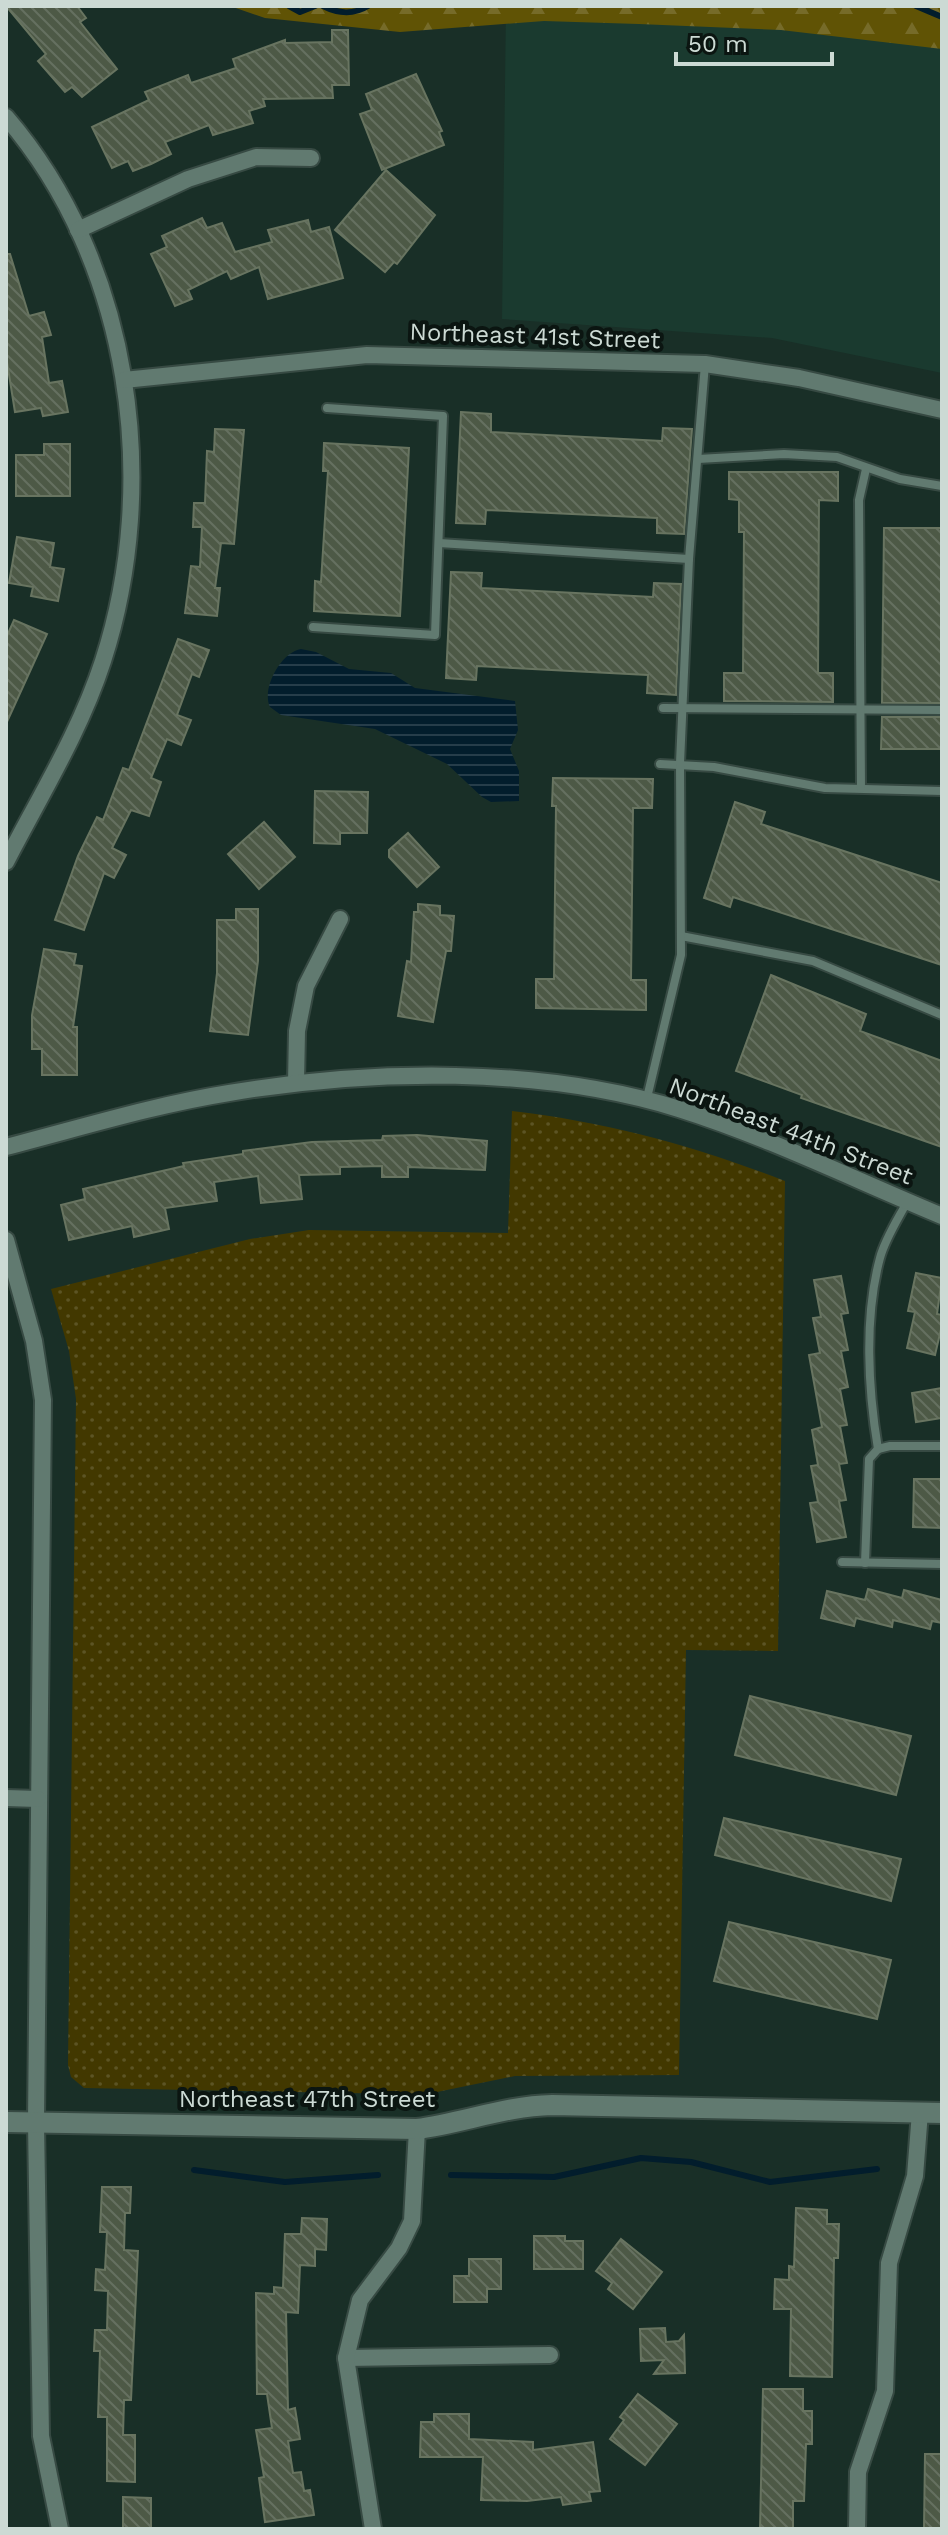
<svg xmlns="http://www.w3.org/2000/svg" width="948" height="2535" viewBox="0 0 948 2535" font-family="'Work Sans',sans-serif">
  <defs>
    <pattern id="grass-dots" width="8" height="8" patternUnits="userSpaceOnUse" patternTransform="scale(2)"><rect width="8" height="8" fill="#423800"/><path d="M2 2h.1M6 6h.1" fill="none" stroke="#5c5424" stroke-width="1.8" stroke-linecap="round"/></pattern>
    <pattern id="forest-firs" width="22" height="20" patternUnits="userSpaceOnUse" patternTransform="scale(2)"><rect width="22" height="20" fill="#605305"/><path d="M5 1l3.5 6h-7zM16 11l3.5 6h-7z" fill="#766b29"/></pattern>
    <pattern id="water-rules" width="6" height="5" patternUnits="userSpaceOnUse" patternTransform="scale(2)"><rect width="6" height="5" fill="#021d2c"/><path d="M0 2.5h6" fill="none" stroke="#263d4a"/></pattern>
    <pattern id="building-back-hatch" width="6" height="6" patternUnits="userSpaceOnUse" patternTransform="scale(2)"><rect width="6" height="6" fill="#4d5946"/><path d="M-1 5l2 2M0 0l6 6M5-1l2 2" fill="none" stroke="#657060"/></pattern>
  </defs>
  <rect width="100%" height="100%" fill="#192f27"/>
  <path fill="#1a3a2f" d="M506,6H942V373L772,338L502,319Z"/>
  <path fill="url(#grass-dots)" d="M512,1111C607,1122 695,1146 785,1181L778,1651L686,1650L679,2075L515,2076L437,2092L406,2094L84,2088L71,2077L68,2065L76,1399L69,1351L51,1289L250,1239L309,1230L508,1233Z"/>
  <path fill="url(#forest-firs)" d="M230,6H942V49L781,30L639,24L544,21L400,32L265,18Z"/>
  <path fill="url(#water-rules)" d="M301,649L316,652L349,669L391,673L415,688L515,701L518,730L510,749L519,771V801L491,802L482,797L447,764L375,729L281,715L270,707C261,689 281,652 301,649Z"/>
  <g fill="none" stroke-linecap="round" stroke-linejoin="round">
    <g stroke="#021d2c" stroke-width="6">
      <path d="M289,6L300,12L315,6"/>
      <path d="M323,6C339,14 353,15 368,6"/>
      <path d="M916,6L942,17"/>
      <path d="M194,2170L285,2182L378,2175"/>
      <path d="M451,2175L554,2177L641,2158L691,2162L770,2182L877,2169"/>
    </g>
  </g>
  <g fill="url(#building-back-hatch)" stroke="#687460" stroke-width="2">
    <path d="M6,6H77L86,18L80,22L117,69L82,97L72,87L65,92L38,61L46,54Z"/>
    <path d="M332,30H348L349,85H332L333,98L263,99L265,106L249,111L253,123L213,135L209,125L165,142L171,154L151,164L133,171L128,161L112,168L92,127L149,100L145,92L188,75L191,83L236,68L233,59L285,40V43L332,42Z"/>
    <path d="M416,74L442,131L439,132L444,145L382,170L360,114L372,110L366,94Z"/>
    <path d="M386,170L435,215L397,264L394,262L385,272L335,230Z"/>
    <path d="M202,218L207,228L222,223L235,252L272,242L268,230L308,220L311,232L329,227L343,278L268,299L259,267L231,279L227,271L188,290L192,299L175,306L151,254L167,247L162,236Z"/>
    <path d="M6,254H10L29,316L44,312L51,335L42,337L49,383L62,381L68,412L43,416L41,408L15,412L6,356Z"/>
    <path d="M461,412L491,414V432L662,441L663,428L692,429L684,534L657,533V518L486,510L485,524L456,523Z"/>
    <path d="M215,429L244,430L234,544L221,543L215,588H220L217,616L185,613L191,566L200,567L202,527H193L194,503H205L207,451L214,452Z"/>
    <path d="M324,443L409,448L400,616L314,611L315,581L321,582L328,471H323Z"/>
    <path d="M44,444H70V496H16V455H44Z"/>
    <path d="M729,472H838V501L819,500L818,673H833V702L724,701V673H743L744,532H739V500L729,499Z"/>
    <path d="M884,528H942V703H882Z"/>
    <path d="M17,537L54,543L50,567L64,569L58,601L31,596L33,587L9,583Z"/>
    <path d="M451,572L482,573L481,588L653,597L654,583L681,584L676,695L647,693L648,675L477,666L476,680L446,678Z"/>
    <path d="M14,620L47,634L6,724V638Z"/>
    <path d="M178,639L209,650L199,677L192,674L177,715L191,720L181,745L167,739L151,778L161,782L149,816L131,810L112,848L126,855L114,878L104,873L84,930L55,920L78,856L97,817L103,820L123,768L129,770Z"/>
    <path d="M882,717H942V749H881Z"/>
    <path d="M553,778L653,779L652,808H633L631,980H646V1010L536,1008V979H554L556,806H552Z"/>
    <path d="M315,791L368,792L367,833H340V844L314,843Z"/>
    <path d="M735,802L765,812L761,824L942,883V965L733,897L730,907L704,898Z"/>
    <path d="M264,822L295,857L259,889L228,854Z"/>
    <path d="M408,833L439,867L417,887L389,857V850Z"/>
    <path d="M418,904L440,906V915L454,916L451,951H446L433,1022L398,1016L407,961L411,962L414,912H418Z"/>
    <path d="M236,909H258V961L248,1035L210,1031L217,973V920H236Z"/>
    <path d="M44,949L76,954L74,965L82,966L73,1027H77V1075H42V1049H32V1015Z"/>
    <path d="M771,975L866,1014L860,1031L942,1061V1147L801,1098L802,1095L736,1071Z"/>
    <path d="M417,1135L487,1141L485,1170L408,1167V1177H382V1166L340,1167V1174L299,1175L302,1199L261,1203L258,1176L214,1182L217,1201L165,1208L169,1229L134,1237L132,1226L69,1240L61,1205L85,1199L83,1189L184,1166L183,1163L243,1154V1151L312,1142L382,1140L383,1136Z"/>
    <path d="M916,1273L942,1278L937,1314L942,1315V1325L935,1355L907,1348L915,1312L908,1311Z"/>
    <path d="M841,1276L848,1313L841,1314L848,1350L841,1351L848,1387L840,1389L847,1425L840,1426L847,1463L839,1464L846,1500L839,1501L846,1537L817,1542L810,1503L818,1502L811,1466L818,1465L812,1430L822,1427L809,1355L820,1353L813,1318L821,1317L814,1280Z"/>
    <path d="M942,1388V1418L916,1422L912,1393Z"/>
    <path d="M914,1479H942V1528L913,1527Z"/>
    <path d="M868,1589L902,1598L904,1590L942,1600V1623L932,1621L930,1629L893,1620L892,1627L856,1618L854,1626L821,1618L827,1591L865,1600Z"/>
    <path d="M750,1696L911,1736L896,1795L735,1755Z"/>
    <path d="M724,1818L901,1859L891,1901L715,1855Z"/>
    <path d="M729,1922L891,1960L877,2019L714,1981Z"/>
    <path d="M102,2187H131L130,2213H125L124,2250L138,2251L131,2400H124L123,2435H135V2482L107,2481V2417H98L100,2351H94L95,2330H107L108,2291L95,2290L96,2269L105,2270L107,2232H100Z"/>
    <path d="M796,2208L827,2210V2224H839L838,2258H834L832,2377L790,2376L791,2309H774L775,2279L789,2280V2266L794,2267Z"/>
    <path d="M302,2218L327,2219L326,2250L315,2249V2266L300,2265L298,2313L286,2312L288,2410L295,2408L300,2439L288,2441L293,2473L301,2472L304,2491L310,2490L314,2515L265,2522L259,2478L264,2477L256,2430L272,2428L267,2394H257L256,2293L274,2294V2287L283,2288L285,2234H301Z"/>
    <path d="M534,2236H565V2241H583V2269H534Z"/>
    <path d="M621,2239L662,2272L633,2309L608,2289L612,2283L596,2271Z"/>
    <path d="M469,2259H501V2289H487V2302H454V2276H469Z"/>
    <path d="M665,2328L666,2342L679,2341L684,2335L685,2373L654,2374L664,2360L641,2361L640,2329Z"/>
    <path d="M763,2389H803V2411H812V2444H806L804,2501H793V2529H760Z"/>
    <path d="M638,2394L677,2424L645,2465L610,2439L624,2420L620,2417Z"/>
    <path d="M434,2414H469V2439L533,2442V2450L593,2442L600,2491L589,2492L591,2501L563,2505L561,2497L527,2501L481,2500L483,2457H420L421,2422H434Z"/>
    <path d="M925,2454H942V2529H924Z"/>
    <path d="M123,2497L151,2498V2529H123Z"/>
  </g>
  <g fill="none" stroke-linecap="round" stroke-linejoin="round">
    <g stroke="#374a43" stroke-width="12">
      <g id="lane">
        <path d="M698,459L784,454L837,457L900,479L942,486"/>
        <path d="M439,543L689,559"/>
        <path d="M313,627L435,635L443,416L327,408"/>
        <path d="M663,708L942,710"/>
        <path d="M660,764L714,767L825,788L942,791"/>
        <path d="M861,788L859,500L866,469"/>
        <path d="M681,936L813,961L942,1015"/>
        <path d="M646,1102L681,955L680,763L689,559L705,364"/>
        <path d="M878,1449C868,1389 864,1317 880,1258C885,1239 898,1219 907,1202"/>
        <path d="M878,1449L890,1446H942"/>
        <path d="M842,1562L942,1564"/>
        <path d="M865,1563L869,1459L878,1449"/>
      </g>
    </g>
    <g stroke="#374a43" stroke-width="20">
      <g id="street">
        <path d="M6,117C131,262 161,482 103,661C80,732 40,796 6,862"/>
        <path d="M78,230L188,179L256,157L311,158"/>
        <path d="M124,380L367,355L705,364L799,378L942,410"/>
        <path d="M296,1083L297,1031L306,986L340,919"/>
        <path d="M6,1147C80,1128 154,1105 229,1093C371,1069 541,1066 679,1109C768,1137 855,1180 942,1216"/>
        <path d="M6,1240L34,1341L43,1400L36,2123L41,2436L60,2529"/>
        <path d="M6,1798L38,1799"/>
        <path d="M346,2358L550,2355"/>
        <path d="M373,2529L346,2358L360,2300L399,2248L412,2221L417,2129"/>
        <path d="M857,2529L858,2472L885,2391L889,2263L915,2176L920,2112"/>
      </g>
    </g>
    <g stroke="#374a43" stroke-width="24">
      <path id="secondary" d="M6,2122L417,2129C463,2123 505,2106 552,2105L942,2113"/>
    </g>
    <use href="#lane" stroke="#617a70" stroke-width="8"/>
    <use href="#street" stroke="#617a70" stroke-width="16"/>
    <use href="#secondary" stroke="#617a70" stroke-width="20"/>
  </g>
  <g text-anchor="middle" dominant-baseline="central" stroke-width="8" stroke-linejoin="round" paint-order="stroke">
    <g font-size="24" fill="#ccdad4" stroke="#0b1511">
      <text transform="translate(535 336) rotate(2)">Northeast 41st Street</text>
      <text transform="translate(791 1131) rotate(21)">Northeast 44th Street</text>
      <text x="307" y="2099">Northeast 47th Street</text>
    </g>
  </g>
  <rect width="948" height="2535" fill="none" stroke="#ccdad4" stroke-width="16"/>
  <path d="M676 52v12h156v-12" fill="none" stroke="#ccdad4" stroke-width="4"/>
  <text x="688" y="52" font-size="24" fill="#ccdad4" stroke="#0b1511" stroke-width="6" paint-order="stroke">50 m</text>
</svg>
